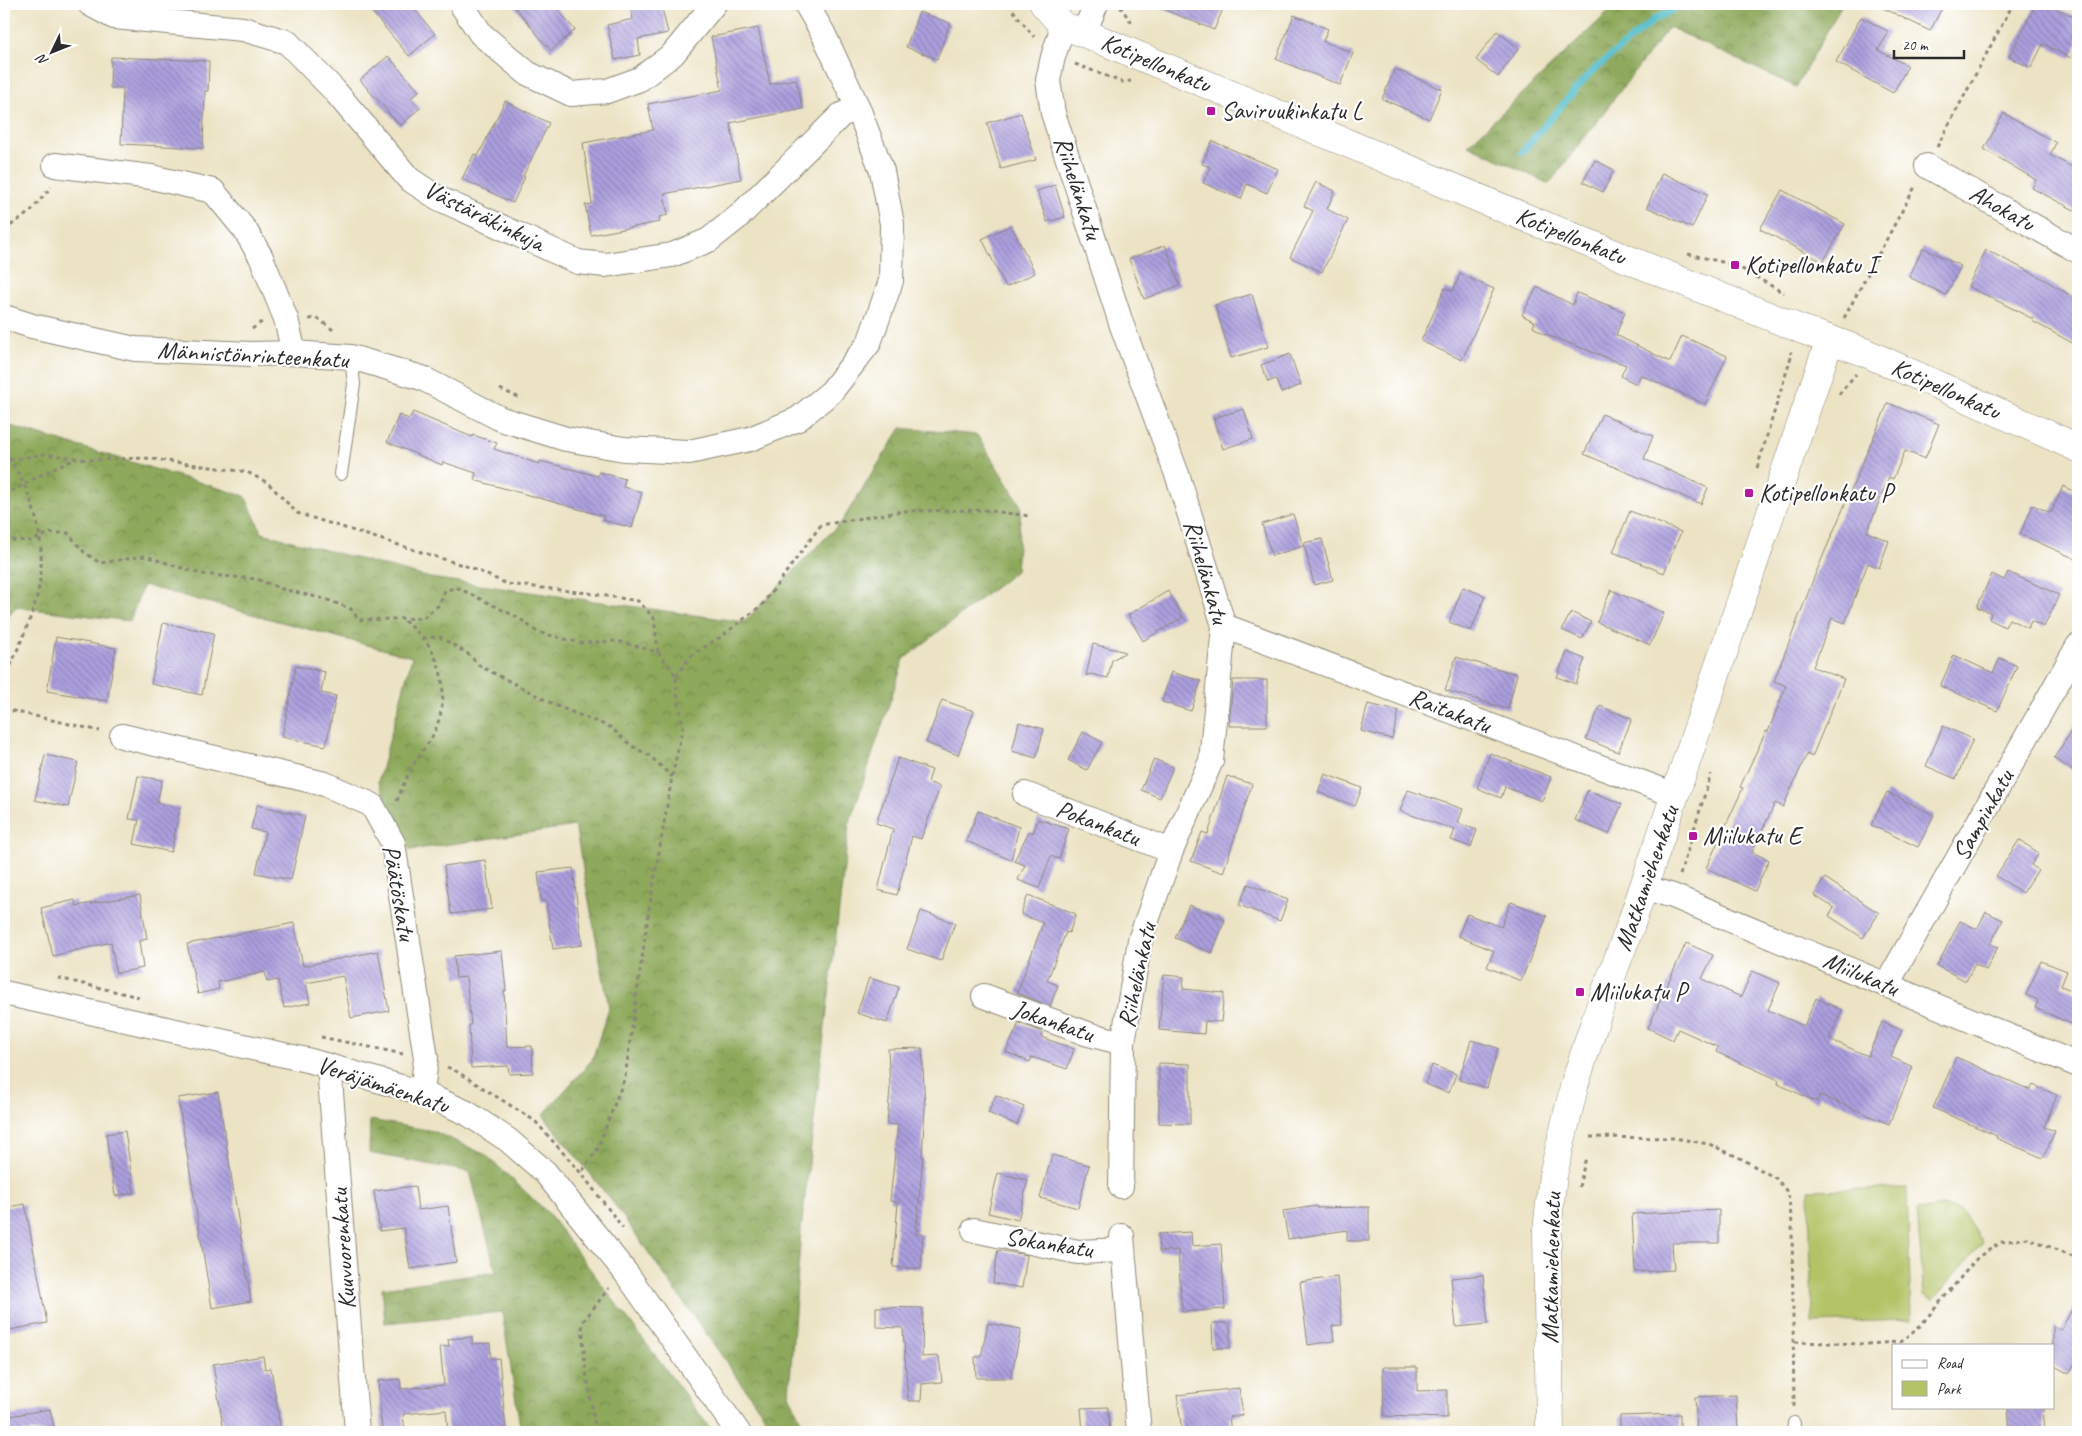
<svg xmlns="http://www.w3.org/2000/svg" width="2082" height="1436" viewBox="0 0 2082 1436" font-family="Caveat,sans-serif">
  <defs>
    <pattern id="forest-crowns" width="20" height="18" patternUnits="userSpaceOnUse" patternTransform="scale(1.25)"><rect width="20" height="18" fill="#8ea95b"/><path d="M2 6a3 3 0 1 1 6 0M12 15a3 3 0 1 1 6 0" fill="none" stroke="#748a4b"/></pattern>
    <pattern id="building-back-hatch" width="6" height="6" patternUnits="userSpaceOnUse" patternTransform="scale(1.25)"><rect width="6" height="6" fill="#ac9fde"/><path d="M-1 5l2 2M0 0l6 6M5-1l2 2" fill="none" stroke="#8c82b4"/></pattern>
  </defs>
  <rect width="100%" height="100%" fill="#fff"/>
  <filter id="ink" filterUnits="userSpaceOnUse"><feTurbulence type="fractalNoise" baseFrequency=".02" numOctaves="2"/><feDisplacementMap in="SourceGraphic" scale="10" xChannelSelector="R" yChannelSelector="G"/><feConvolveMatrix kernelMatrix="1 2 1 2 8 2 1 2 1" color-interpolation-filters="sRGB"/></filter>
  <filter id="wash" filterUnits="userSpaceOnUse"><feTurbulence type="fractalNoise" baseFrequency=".0096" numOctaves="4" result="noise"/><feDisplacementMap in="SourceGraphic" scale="20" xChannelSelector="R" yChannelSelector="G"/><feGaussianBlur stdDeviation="1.12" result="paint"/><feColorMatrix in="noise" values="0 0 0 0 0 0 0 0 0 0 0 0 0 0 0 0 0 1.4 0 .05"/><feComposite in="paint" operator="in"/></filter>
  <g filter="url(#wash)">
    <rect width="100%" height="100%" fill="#ece3c4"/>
    <g fill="url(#forest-crowns)" stroke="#5c6a43">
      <path d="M1617,4H1842L1796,87L1669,27L1549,184L1468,145Z"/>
      <path d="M4,424L245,496L262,533L430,578L744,622L842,521L901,428L977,435L1021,506L1016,571L904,659L849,825L801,1230L789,1394L806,1432H776L614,1204L543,1115L592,1060L609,1008L575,826L410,850L378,782L412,657L143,585L130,621L16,607L4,620Z"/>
      <path d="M370,1120L433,1131L486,1155L547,1212L713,1432H521L502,1312L385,1323L382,1288L496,1272L470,1172L369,1153Z"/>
    </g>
    <g fill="#b3c366" stroke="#6f7748">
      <path d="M1907,1188L1911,1320L1812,1323L1809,1190Z"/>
      <path d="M1942,1206L1961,1210L1983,1242L1933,1300L1924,1295L1917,1210Z"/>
    </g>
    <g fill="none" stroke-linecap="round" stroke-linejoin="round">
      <path stroke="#4fbcc9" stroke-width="7" d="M1522,152L1589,74L1655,19L1685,4"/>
    </g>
    <g id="blocks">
      <g fill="url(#building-back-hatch)">
        <path d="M365,4H410L435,34L409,56Z"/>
        <path d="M512,4H553L575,30L551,51Z"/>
        <path d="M630,4H661L668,33L638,39L640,55L615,60L607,25L633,19Z"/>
        <path d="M1151,4H1225L1214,30Z"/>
        <path d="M1875,4H1944L1930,31Z"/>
        <path d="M2036,4H2048L2078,19V43L2071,58L2043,44L2031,68L2009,57Z"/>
        <path d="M919,12L950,23L937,59L906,47Z"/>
        <path d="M1294,15L1328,29L1323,41L1353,53L1340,85L1276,59Z"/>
        <path d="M1861,17L1889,32L1878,50L1908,66L1893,93L1836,62Z"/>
        <path d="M758,28L770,84L796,79L803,109L730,123L741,179L664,194L668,215L659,217L660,222L591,235L585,205L592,204L583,143L653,130L648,104L722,90L711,37Z"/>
        <path d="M1497,31L1519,48L1498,77L1476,60Z"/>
        <path d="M388,56L419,91L411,98L420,108L400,126L360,80Z"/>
        <path d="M111,57L209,61L208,91H205L203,148L121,144L123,88H110Z"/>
        <path d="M1395,69L1442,89L1429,119L1382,99Z"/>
        <path d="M505,101L549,123L523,176L525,177L513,203L462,179L474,154L478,156Z"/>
        <path d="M1021,113L1036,160L1001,169L987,123Z"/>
        <path d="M2004,113L2056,143L2050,155L2078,170V212L2032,188L2036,180L1984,149Z"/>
        <path d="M1212,141L1278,169L1267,193L1247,184L1241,199L1203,183L1210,167L1202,164Z"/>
        <path d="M1595,160L1614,170L1603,192L1583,182Z"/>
        <path d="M1662,173L1708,194L1692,228L1647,207Z"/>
        <path d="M1316,182L1335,191L1327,209L1348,220L1322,272L1290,257L1313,211L1304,206Z"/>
        <path d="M1055,185L1065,217L1047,222L1037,191Z"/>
        <path d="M1782,190L1845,224L1823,262L1760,229Z"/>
        <path d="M1011,225L1035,273L1006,287L982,239Z"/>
        <path d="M1165,245L1180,285L1144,299L1129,259Z"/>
        <path d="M1923,248L1961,266L1946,295L1909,277Z"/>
        <path d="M1986,250L2040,277L2078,300V346L2032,321L2033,319L1968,286Z"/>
        <path d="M1460,274L1494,289L1462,360L1421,341L1445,288L1453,291Z"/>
        <path d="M1537,287L1573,305L1577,293L1625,312L1616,335L1670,362L1682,336L1727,356L1705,404L1641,375L1636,384L1621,376L1626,365L1545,334L1533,327L1535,322L1522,315Z"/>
        <path d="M1252,294L1268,347L1231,358L1215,305Z"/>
        <path d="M1290,354L1301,385L1281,393L1276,379L1268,382L1261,365Z"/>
        <path d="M1888,403L1939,424L1925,459L1905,451L1893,479L1889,477L1867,532L1889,541L1879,568L1868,563L1845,623L1832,618L1813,667L1844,679L1812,757L1807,754L1783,807L1775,803L1752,852L1769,860L1755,891L1706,868L1743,788L1740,787L1766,731L1768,732L1786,686L1774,681L1815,575Z"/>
        <path d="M1244,409L1253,439L1223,449L1213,418Z"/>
        <path d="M413,412L472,437L473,435L497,443L494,449L539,464L540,461L598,476L599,472L625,479L623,487L642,492L632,528L603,520L604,516L474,480L476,473L443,462L442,465L387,442L399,415L409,419Z"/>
        <path d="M1602,414L1653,436L1644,459L1708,488L1701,504L1584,454Z"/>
        <path d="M2063,486L2078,493V560L2020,534L2033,505L2051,513Z"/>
        <path d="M1630,511L1681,532L1664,573L1613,552Z"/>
        <path d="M1293,514L1303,546L1272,556L1262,524Z"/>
        <path d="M1322,539L1333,580L1314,585L1304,543Z"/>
        <path d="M2008,572L2059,595L2044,627L2031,621L2028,628L2009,619L2005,627L1989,619L1991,613L1977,607L1992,574L2004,580Z"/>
        <path d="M1463,587L1485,596L1471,631L1449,622Z"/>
        <path d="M1611,590L1664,613L1650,645L1597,622Z"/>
        <path d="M1168,591L1183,617L1143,641L1128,615Z"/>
        <path d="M1571,612L1591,622L1582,639L1562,630Z"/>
        <path d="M163,623L214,633L202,695L151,684Z"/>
        <path d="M56,637L116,648L107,701L47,691Z"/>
        <path d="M1093,644L1126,652L1112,660L1108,678L1090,674L1086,676Z"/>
        <path d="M1567,652L1585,659L1576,684L1557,677Z"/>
        <path d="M1954,655L1993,673L2000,658L2017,666L1997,711L1940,686Z"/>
        <path d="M1456,657L1517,674L1508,709L1445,690Z"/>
        <path d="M296,666L325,672L321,693L336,696L326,746L282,737Z"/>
        <path d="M1171,672L1201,681L1191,711L1162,702Z"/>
        <path d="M1233,680H1267V726H1229Z"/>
        <path d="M942,700L974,711L958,755L926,743Z"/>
        <path d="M1368,704L1399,711L1392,739L1361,731Z"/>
        <path d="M1600,706L1632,719L1618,752L1586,739Z"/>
        <path d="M2078,720V774L2054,758Z"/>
        <path d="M1019,722L1044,729L1036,758L1012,751Z"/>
        <path d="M1943,726L1973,739L1956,779L1926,766Z"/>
        <path d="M1083,732L1102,742L1087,770L1068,760Z"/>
        <path d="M1490,753L1551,777L1542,801L1505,787L1501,798L1477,788Z"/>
        <path d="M45,755L78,762L68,807L35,800Z"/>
        <path d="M898,758L932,770L928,782L940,787L921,839L912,836L897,895L878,890L893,829L876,823Z"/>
        <path d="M1154,759L1173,767L1160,798L1141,790Z"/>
        <path d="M1325,774L1362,788L1355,806L1318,792Z"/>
        <path d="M138,776L162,780L157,803L180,808L171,852L134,844L139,820L129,819Z"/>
        <path d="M1227,776L1252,784L1223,873L1191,861L1202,832L1208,834Z"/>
        <path d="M1408,790L1463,809L1458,823L1477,830L1471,847L1451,840L1455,830L1400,811Z"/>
        <path d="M1588,790L1622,804L1609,834L1575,820Z"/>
        <path d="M1887,792L1934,815L1918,847L1871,825Z"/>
        <path d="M257,805L305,816L291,880L256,873L265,832L251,829Z"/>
        <path d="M978,811L1019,827L1011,860L966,841Z"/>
        <path d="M1038,819L1069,829L1059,859L1051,856L1039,888L1018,880L1025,865L1014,861L1029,831L1033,833Z"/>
        <path d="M2019,840L2039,853L2031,865L2038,870L2023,893L1996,876Z"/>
        <path d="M485,860L492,909L451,914L444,866Z"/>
        <path d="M573,868L582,945L553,949L546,901H541L538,872Z"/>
        <path d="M1825,878L1879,913L1863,938L1829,916L1834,908L1814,895Z"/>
        <path d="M1248,884L1288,900L1280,921L1239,905Z"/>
        <path d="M140,895L147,939L139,941L143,968L116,973L111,942L53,956L41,908L75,900L76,906Z"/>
        <path d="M1028,895L1076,914L1069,933L1066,932L1047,981L1058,985L1050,1006L1017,993L1043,923L1021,914Z"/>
        <path d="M1511,902L1547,916L1521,981L1487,967L1494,951L1458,936L1467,914L1501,927Z"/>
        <path d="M1189,905L1225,920L1212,953L1175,938Z"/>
        <path d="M921,911L955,923L941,961L907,949Z"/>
        <path d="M1986,912L2003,920L1990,944L1998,947L1986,970L1975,964L1966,981L1937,966L1960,921L1977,929Z"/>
        <path d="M294,923L303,966L378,951L389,1011L351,1018L343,976L306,983L310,1003L284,1008L278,980L267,982L265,972L218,982L219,989L198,994L187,944Z"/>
        <path d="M1686,943L1713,955L1702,979L1741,997L1752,971L1780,983L1768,1010L1804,1026L1816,998L1842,1010L1829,1039L1868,1056L1882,1022L1902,1030L1891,1057L1913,1067L1889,1124L1820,1095L1817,1102L1778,1084L1779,1080L1716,1052L1718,1047L1678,1029L1673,1040L1648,1028Z"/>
        <path d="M502,951L506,991H504L507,1047L532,1046L533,1073L509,1074L508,1066L471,1068L469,1025H471L466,977L456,978L454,956Z"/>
        <path d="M2041,961L2067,971L2061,986L2078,993V1015L2074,1025L2035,1008L2038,1000L2026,995Z"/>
        <path d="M1164,975L1184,977L1183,989L1224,993L1221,1022L1205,1021L1204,1034L1159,1030Z"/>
        <path d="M869,978L899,987L887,1023L857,1013Z"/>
        <path d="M1019,1023L1041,1031L1042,1033L1041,1037L1074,1049L1067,1069L1032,1057L1030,1062L1006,1052Z"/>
        <path d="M1471,1040L1498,1048L1487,1088L1459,1080Z"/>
        <path d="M922,1048L925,1108L922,1156H923L916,1234H923L921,1269L893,1267L898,1202L890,1201L898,1125L887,1124L890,1088L888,1049Z"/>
        <path d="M1956,1057L2030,1090L2033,1085L2057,1095L2044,1127L2055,1131L2043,1158L1996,1138L1997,1136L1933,1108Z"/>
        <path d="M1159,1063L1190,1064V1124L1159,1123Z"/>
        <path d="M1432,1065L1456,1074L1449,1093L1425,1084Z"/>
        <path d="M218,1092L251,1301L212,1308L178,1098Z"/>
        <path d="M996,1095L1024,1107L1017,1125L988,1113Z"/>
        <path d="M125,1131L134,1193L115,1196L106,1134Z"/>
        <path d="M1052,1155L1089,1165L1078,1208L1040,1198Z"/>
        <path d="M998,1173L1028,1180L1018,1220L988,1213Z"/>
        <path d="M415,1186L418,1210L448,1206L456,1262L410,1269L404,1228L380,1231L374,1191Z"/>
        <path d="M25,1204L47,1323L4,1331V1208Z"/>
        <path d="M1317,1206V1208L1369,1207V1241H1347V1230L1288,1239L1283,1211Z"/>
        <path d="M1719,1210V1243H1672L1674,1270L1635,1272L1632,1214Z"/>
        <path d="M1191,1232L1192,1246L1221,1244L1225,1309L1182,1312L1178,1250L1159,1252L1158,1234Z"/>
        <path d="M998,1250L1027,1255L1022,1288L993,1283Z"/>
        <path d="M1483,1275L1488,1324L1456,1327L1451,1278Z"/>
        <path d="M1337,1277L1342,1325L1332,1326L1334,1341L1308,1345L1300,1282Z"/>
        <path d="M2078,1298V1358L2069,1374L2053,1365V1326L2061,1330Z"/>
        <path d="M876,1307L923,1308L922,1357L939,1356L942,1382L922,1384L921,1401H908L903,1328L876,1327Z"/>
        <path d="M988,1323L1021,1329L1011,1378H976L975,1357H981Z"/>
        <path d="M1212,1323H1230V1348H1213Z"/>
        <path d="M472,1337V1344L490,1343L491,1359L499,1358L506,1430H497V1432H448L446,1410L403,1414L405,1432H382L378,1381L400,1379L401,1389L444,1385L440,1347L449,1346L448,1339Z"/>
        <path d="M263,1356L265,1369L271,1368L281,1432H224L213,1364Z"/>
        <path d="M1383,1367H1417V1391L1447,1390V1418L1384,1416Z"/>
        <path d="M1239,1388L1243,1415L1229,1417L1231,1432H1182L1177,1395Z"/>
        <path d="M1736,1395L1738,1430L1697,1431L1695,1397Z"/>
        <path d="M1108,1407L1110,1432H1083L1081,1408Z"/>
        <path d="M2008,1407H2043L2045,1432H2010Z"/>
        <path d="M50,1409L55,1432H4V1417Z"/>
        <path d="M1680,1414V1432H1620V1416Z"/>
      </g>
    </g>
  </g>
  <g filter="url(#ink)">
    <use href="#blocks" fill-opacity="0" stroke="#8c8778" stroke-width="1"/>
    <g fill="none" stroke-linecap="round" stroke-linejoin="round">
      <g stroke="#8c8778" stroke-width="14">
        <g id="lane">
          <path d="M341,474L354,384L351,357"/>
          <path d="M1793,1432L1794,1423"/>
        </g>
      </g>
      <g stroke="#8c8778" stroke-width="26">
        <g id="street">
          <path d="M90,4L114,17L243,29L287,42L334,90L409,179L438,198L578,262L605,265L672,255L709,240L738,217L841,115L858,108"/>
          <path d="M461,4L481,34L527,73L571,94L607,91L640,79L673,54L714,4"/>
          <path d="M1063,26L1053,57L1048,80L1053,113L1122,326L1178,477L1224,626L1211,761L1171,851L1140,940L1123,1043L1121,1186"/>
          <path d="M1084,33L1096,4"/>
          <path d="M55,165L151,177L213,191L245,230L261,257L286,319L294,353"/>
          <path d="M1927,166L2078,251"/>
          <path d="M4,317L32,326L135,349L252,354L294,353L351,357L422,378L501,419L566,439L624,449L689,452L750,439L798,419L831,392L869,343L891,281L892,224L882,171L858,108L823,33L806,4"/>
          <path d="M1224,626L1675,795"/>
          <path d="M122,736L325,784L372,805L393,843L426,1058L422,1093"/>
          <path d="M1025,794L1171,851"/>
          <path d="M1643,887L1673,896L2078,1065"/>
          <path d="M1887,984L2078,646"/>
          <path d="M4,993L311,1061L422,1093L467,1113L508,1140L545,1172L626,1273L738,1432"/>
          <path d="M984,996L1088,1034L1123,1043"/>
          <path d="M329,1066L357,1432"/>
          <path d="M974,1230L1078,1252L1123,1250"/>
          <path d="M1122,1236L1139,1432"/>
        </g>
      </g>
      <g stroke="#8c8778" stroke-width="29">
        <g id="secondary">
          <path d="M1044,4L1063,26L1084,33L1536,222L1803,330L1864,352L2078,448"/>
          <path id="s1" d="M1550,1432L1547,1231L1553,1175L1575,1083L1598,1012L1630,927L1830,339"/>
        </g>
      </g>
      <g stroke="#8c8778" stroke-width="3" stroke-dasharray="4 4" stroke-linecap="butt">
        <path d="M1008,4L1034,37"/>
        <path d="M1120,6L1133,25"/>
        <path d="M1075,64L1122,82L1131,81"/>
        <path d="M1937,147L2013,4"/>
        <path d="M4,230L30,212L51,187"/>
        <path d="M1688,254L1735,265L1784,293"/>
        <path d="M1844,318L1916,185"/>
        <path d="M309,319L317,318L336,332"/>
        <path d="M252,329L263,321"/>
        <path d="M500,389L522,399"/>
        <path d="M1839,394L1856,374"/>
        <path d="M4,451C35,494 50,547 36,600C29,626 14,656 4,682"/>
        <path d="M10,460L45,454L89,460L145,458L247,472L268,483L297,513L472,568L507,584L588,593L638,601L654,618L658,652"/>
        <path d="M1757,468L1792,354L1790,352"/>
        <path d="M4,495L56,467L77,459"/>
        <path d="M4,543L13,540L31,541L50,533H68L84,552L100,563L145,556L201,574L257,579L282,589L325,599L351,609L359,620L423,618L439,605L445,590L458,588L519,618L537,632L581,643L617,641L658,652L676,676L677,694L683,726L672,777L648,916L625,1077L597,1150L581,1173"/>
        <path d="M423,638L440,637L468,654L480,666L559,707L610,727L632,746L650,756L672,777"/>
        <path d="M676,676L692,655L722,636L762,605L821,525L904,511L984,510L1029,516"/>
        <path d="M4,709L100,731"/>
        <path d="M397,801C403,784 410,770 419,756C423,749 429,743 432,737C454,693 442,645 401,619"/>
        <path d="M1680,875L1711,774"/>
        <path d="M58,978L139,997"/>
        <path d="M321,1037L403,1054"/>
        <path d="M447,1067L456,1071L535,1121L581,1173L623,1228"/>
        <path d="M1590,1137L1674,1138L1709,1144L1740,1158L1777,1179L1788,1193L1792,1223L1794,1408"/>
        <path d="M1579,1187L1586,1157"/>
        <path d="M1795,1342L1867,1344L1900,1342L1920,1326L1978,1257L2002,1242L2028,1238L2078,1258"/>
        <path d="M596,1432L585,1365L582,1323L609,1288"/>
      </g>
      <use href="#lane" stroke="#fff" stroke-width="12"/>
      <use href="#street" stroke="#fff" stroke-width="24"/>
      <use href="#secondary" stroke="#fff" stroke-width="28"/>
    </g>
  </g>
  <g fill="#b5179e" stroke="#fff" stroke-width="2">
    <rect x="1206" y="106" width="10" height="10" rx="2.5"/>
    <rect x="1730" y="260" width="10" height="10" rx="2.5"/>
    <rect x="1744" y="488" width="10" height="10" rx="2.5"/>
    <rect x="1688" y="831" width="10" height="10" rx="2.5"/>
    <rect x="1575" y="987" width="10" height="10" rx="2.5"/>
  </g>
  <g text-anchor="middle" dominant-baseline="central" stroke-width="4.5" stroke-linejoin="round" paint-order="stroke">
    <g font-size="25" fill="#2b2b2b" stroke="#fff">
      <text transform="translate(1156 63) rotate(23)">Kotipellonkatu</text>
      <text transform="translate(1078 188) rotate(72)">Riihelänkatu</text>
      <text transform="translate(2002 208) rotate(29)">Ahokatu</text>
      <text transform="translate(484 216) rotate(26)">Västäräkinkuja</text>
      <text transform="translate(1571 236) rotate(22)">Kotipellonkatu</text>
      <text transform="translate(253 355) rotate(3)">Männistönrinteenkatu</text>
      <text transform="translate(1946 389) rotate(24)">Kotipellonkatu</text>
      <text transform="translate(1206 572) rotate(74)">Riihelänkatu</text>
      <text transform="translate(1450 711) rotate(21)">Raitakatu</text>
      <text transform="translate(1983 815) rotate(-61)">Sampinkatu</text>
      <text transform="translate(1098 823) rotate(21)">Pokankatu</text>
      <text stroke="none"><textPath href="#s1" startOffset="569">Matkamiehenkatu</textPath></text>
      <text transform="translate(399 893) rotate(80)">Päätöskatu</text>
      <text transform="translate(1861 974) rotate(23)">Miilukatu</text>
      <text transform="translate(1137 975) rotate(-78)">Riihelänkatu</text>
      <text transform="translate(1053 1021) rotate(19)">Jokankatu</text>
      <text transform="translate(383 1085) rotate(18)">Veräjämäenkatu</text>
      <text transform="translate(1049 1243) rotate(9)">Sokankatu</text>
      <text transform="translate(343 1249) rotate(-94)">Kuuvuorenkatu</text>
      <text transform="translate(1551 1268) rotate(-89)">Matkamiehenkatu</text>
    </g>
    <g font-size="25" fill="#2b2b2b" stroke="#fff" text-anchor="start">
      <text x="1221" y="111">Saviruukinkatu L</text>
      <text x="1745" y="265">Kotipellonkatu I</text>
      <text x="1759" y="493">Kotipellonkatu P</text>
      <text x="1703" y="836">Miilukatu E</text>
      <text x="1590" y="992">Miilukatu P</text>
    </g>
  </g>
  <rect width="2082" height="1436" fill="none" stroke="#fff" stroke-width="20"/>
  <rect x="1892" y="1344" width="162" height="65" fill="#ffffff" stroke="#aaaaaa"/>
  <rect x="1902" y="1360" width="25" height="8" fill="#ffffff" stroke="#aaaaaa"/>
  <text x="1937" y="1368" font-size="15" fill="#2b2b2b">Road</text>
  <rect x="1902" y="1381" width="25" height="15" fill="#b3c366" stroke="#aaaaaa"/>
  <text x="1937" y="1394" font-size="15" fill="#2b2b2b">Park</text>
  <g transform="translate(52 52) rotate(227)" stroke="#ffffff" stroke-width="4" paint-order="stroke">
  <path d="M0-4L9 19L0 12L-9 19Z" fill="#2b2b2b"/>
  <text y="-8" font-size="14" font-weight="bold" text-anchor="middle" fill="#2b2b2b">N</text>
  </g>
  <path d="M1894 50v8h70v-8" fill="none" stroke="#2b2b2b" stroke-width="2.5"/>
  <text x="1902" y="50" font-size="15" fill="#2b2b2b" stroke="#ffffff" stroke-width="4" paint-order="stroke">20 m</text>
</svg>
